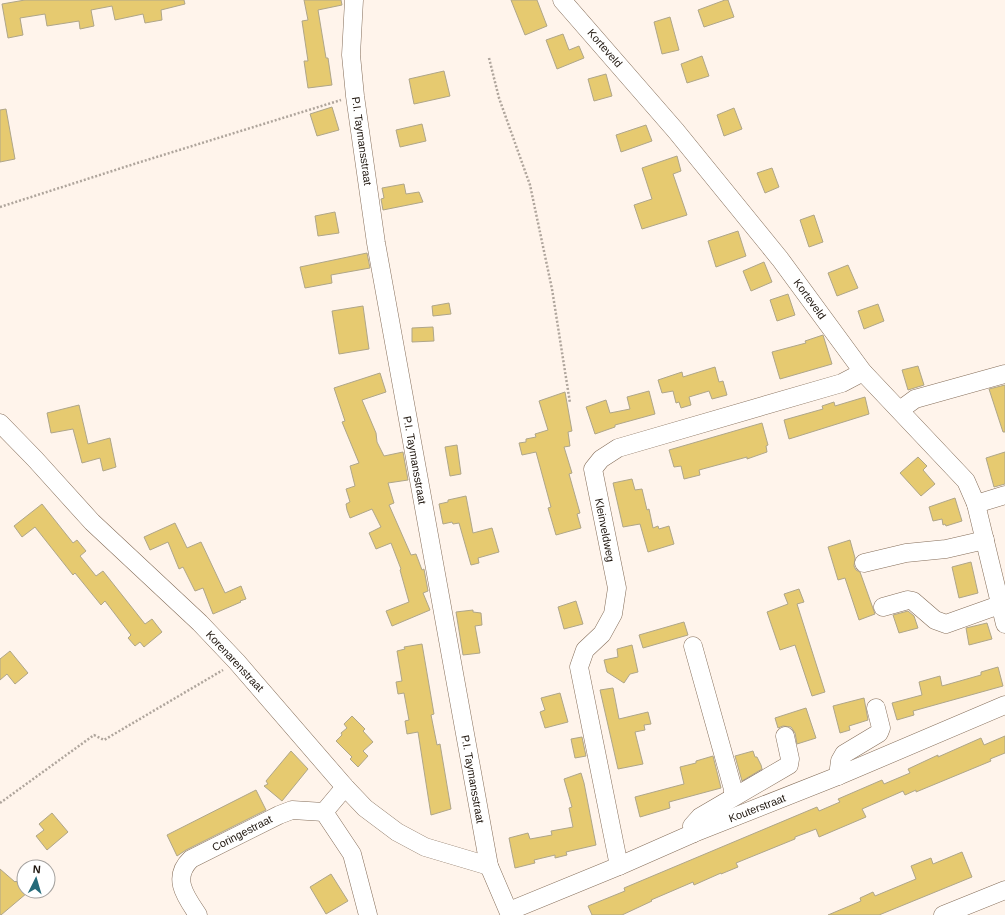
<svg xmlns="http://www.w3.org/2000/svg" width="1005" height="915" viewBox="0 0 1005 915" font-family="Arial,sans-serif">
  <rect width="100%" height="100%" fill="#fff4eb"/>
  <g fill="#e6ca70" stroke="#afa689">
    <path d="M25,0H184L185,4L161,10L162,20L145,23L143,14L115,20L112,6L91,10L94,26L80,29L79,21L47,26L45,14L20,18L23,35L8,38L2,4Z"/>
    <path d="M304,0H341L342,5L318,10L326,58H328L332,85L308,88L304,61H308L302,21L308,20Z"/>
    <path d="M511,0H537L547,26L525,35Z"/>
    <path d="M725,0H728L734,17L704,27L698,10Z"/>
    <path d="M670,17L679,50L662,54L654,22Z"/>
    <path d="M563,34L569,50L579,46L584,58L557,69L546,40Z"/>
    <path d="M702,56L709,76L687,83L681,64Z"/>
    <path d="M444,71L450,96L414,104L409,79Z"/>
    <path d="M606,74L612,96L594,101L588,79Z"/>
    <path d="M332,107L339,130L317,136L310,114Z"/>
    <path d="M734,108L742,129L724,136L717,115Z"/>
    <path d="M6,109L15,159L0,162V110Z"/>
    <path d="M422,124L426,141L400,147L396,130Z"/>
    <path d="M646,125L652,141L621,152L616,135Z"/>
    <path d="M677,156L681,171L673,174L687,215L642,229L634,205L652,199L642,168Z"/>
    <path d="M772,168L779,187L765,193L757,173Z"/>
    <path d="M404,184L406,194L419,192L423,202L383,210L381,199L384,198L382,188Z"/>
    <path d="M335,212L339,233L318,236L315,216Z"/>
    <path d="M814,215L823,242L809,247L800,220Z"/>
    <path d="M738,231L746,256L716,267L708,241Z"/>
    <path d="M367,253L370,268L331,275L332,283L305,288L300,267Z"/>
    <path d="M764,262L772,282L751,291L743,271Z"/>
    <path d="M848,265L858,288L837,296L828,273Z"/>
    <path d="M788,294L795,315L777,321L770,300Z"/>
    <path d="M449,303L451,314L433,316L432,306Z"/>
    <path d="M878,304L884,321L864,329L858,311Z"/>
    <path d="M363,306L369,349L339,354L332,311Z"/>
    <path d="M433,327L434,341L412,342V328Z"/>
    <path d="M823,335L832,364L780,379L772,352L806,343L805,341Z"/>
    <path d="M918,366L924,385L908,390L902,370Z"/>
    <path d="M715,367L719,382L723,381L727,395L712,399L709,391L689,397L691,405L681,408L679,402L676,403L673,391L662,393L658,380L682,372L683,377Z"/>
    <path d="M380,373L386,392L362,400L376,433L377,442L384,456L403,452L408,480L388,483L394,503L389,505L411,555L416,554L422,570L424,569L428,591L423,593L430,610L392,626L386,611L409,602L400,570L401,569L391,543L376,549L369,533L381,527L372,509L350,518L347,510L346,504L350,502L346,489L355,486L350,466L359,463L342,422L345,421L334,388Z"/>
    <path d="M1005,385V432H1003L989,389Z"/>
    <path d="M649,391L655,414L615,425V427L595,434L586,407L606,400L610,413L630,409L627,397Z"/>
    <path d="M565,392L572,431L568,432L570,446L564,447L572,473L569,474L580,513L577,514L581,528L556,535L548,508L551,507L536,452L522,455L519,443L526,442V439L536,437L535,434L548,430L539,401Z"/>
    <path d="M865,397L869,414L789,439L784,420L823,409L822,406L834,402L835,406Z"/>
    <path d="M79,405L88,444L110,438L116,467L103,471L100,458L82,463L73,429L51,433L47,413Z"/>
    <path d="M762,423L768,445L766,446L767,452L747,459V457L699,470L700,475L684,479L681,466L674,467L669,450Z"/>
    <path d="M457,445L461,474L450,476L445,447Z"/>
    <path d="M1005,452V484L994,487L986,458Z"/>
    <path d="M918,457L927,466L923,470L935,484L921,496L900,473Z"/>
    <path d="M632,479L635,490L642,489L647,510L649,509L653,528L658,526L659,529L669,526L674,544L648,552L640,524L623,527L613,483Z"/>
    <path d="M466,496L473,533L492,528L499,552L478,558L479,563L471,565L459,523L453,524L452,522L443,524L439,504L448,502V500Z"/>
    <path d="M955,498L962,521L946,526L945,524L943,525L942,519L933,521L929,507Z"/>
    <path d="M42,504L73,543L77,540L86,551L80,556L96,576L103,571L145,624L152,619L162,632L144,647L140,642L135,646L128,638L131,635L105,601L101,605L75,573L73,575L35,527L22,537L14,526Z"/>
    <path d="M175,523L187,548L201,542L225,593L241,586L246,599L240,601L241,602L213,614L203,588L195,591L183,567L179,569L168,542L150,550L144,537Z"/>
    <path d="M850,540L855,558L854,566L856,570L860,572L875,614L859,620L845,578L838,580L828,547Z"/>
    <path d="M971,562L978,593L959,598L952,567Z"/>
    <path d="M799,589L804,602L797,604L825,692L812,696L795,645L780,650L767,612L788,604L784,594Z"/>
    <path d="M576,601L583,624L564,629L558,607Z"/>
    <path d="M473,610V612L481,613L482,625L475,626L480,653L463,655L456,612Z"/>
    <path d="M908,611L914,616L918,628L899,633L893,615Z"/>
    <path d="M684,622L688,635L643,648L639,635Z"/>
    <path d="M987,623L992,639L969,645L966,628Z"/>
    <path d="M422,644L434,714L431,715L437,745L440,744L451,809L431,815L418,732L407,734L405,721L409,720L404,693L398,694L396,682L402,681L397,651L405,649L404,647Z"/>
    <path d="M632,645L638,672L630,674L624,683L607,672L604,660L618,657L617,649Z"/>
    <path d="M10,651L28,673L15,684L7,674L0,680V659Z"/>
    <path d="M998,667L1003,686L913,711L914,715L897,720L892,703L922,695L919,682L940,676L942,686L981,675V672Z"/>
    <path d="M613,688L619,719L648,712L651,724L644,725L645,730L635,732L643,764L618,769L600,690Z"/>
    <path d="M560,693L568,722L545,728L540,712L545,710L541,698Z"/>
    <path d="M864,698L868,720L849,726L850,730L840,733L833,706Z"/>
    <path d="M806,708L816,738L797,744L795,733L791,727L783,726L778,728L775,718Z"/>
    <path d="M352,716L365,729L363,731L373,742L363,751L368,756L358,767L350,759L352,757L336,741L342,735L341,733L347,728L344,724Z"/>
    <path d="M1005,736V753L990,759L991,761L916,792V790L905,795L903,791L862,809L866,817L819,837L816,829L795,837V839L736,863L738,867L721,874V873L694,885L693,882L651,900L652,901L622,915H592L588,906L625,891L624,888L817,807L819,811L840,802L838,799L882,780L884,784L910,773L908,769L938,755V757L981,738L984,745Z"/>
    <path d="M582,737L586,756L575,758L571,739Z"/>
    <path d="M291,751L308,769L282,801L264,786L268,784L266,781Z"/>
    <path d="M753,751L755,757H757L761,765L762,769L742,781L735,756Z"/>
    <path d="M713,756L721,788L669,802L670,808L640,817L635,797L684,784L680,767L696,763V761Z"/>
    <path d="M581,773L584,783L596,845L566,852L567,855L555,858V855L534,860L535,863L515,868L509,838L528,833L530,839L552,835L551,831L573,827L569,808L572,807L564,779Z"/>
    <path d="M256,790L266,810L186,850L177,856L167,835Z"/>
    <path d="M52,813L68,832L47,850L36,836L44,830L39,824Z"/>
    <path d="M962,852L972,877L879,915H828L861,901L860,898L873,892L875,896L916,879L911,866L931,858L933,864Z"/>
    <path d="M0,869L15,882L16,881L27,893L1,915H0Z"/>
    <path d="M331,874L348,901L326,914L310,887Z"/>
  </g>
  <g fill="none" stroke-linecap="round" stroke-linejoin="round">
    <g stroke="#856e5a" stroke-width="19">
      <g id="minor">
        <path d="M354,0L351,55L355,96L376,243L489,866L510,915"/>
        <path d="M562,0L676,131L780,259L863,372L966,481L976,504L1005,624"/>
        <path d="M900,410L915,399L1005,374"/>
        <path d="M0,423L35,459L92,522L200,623L237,662L345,787L365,808L397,832L425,847L489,866"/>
        <path d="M976,504L1005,495"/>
        <path d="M864,563L906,553L946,549L985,540"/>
        <path d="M883,607L908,600L913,601L935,620L946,624L1005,603"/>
        <path d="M693,646L733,789V797"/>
        <path d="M838,776L840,761L844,754L879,733L881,728L876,708"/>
        <path d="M324,812L352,854L368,915"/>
        <path d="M694,833L692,826L700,817L789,765L790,759L785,736"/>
        <path d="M619,866L579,667L585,650L602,634L613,614L617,588L593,469L601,459L618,448L842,383L863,372"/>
        <path d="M509,911L619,866L694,833L838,776L1005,705"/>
        <path d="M198,915C186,897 171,878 191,859L279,815L292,810L324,812L345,787"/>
        <path d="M943,915L1005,890"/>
      </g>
    </g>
    <g stroke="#afa59c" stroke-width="2.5" stroke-dasharray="2 2" stroke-linecap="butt">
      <path d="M489,58L499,98L530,185L552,289L570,403"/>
      <path d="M0,207L134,164L341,100"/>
      <path d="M0,803L94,735L104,740L223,670"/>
    </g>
    <use href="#minor" stroke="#fff" stroke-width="18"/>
  </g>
  <g text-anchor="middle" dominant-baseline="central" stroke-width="3" stroke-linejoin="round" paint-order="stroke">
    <g font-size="11" fill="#1f160e" stroke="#fff">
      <text transform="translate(605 48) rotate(49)">Korteveld</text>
      <text transform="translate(362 141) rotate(82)">P.I. Taymansstraat</text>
      <text transform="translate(810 299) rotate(54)">Korteveld</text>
      <text transform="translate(415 460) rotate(80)">P.I. Taymansstraat</text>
      <text transform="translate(605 530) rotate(79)">Kleinveldweg</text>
      <text transform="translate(235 661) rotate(47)">Korenarenstraat</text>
      <text transform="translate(473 779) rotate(80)">P.I. Taymansstraat</text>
      <text transform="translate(757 808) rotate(-21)">Kouterstraat</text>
      <text transform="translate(242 833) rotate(-27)">Coringestraat</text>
    </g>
  </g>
  <g transform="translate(36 879) rotate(5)"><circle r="19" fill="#ffffff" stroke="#a5a29f"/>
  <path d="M0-3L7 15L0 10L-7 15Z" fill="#246a79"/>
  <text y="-6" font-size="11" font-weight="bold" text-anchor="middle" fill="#1f160e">N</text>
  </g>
</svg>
